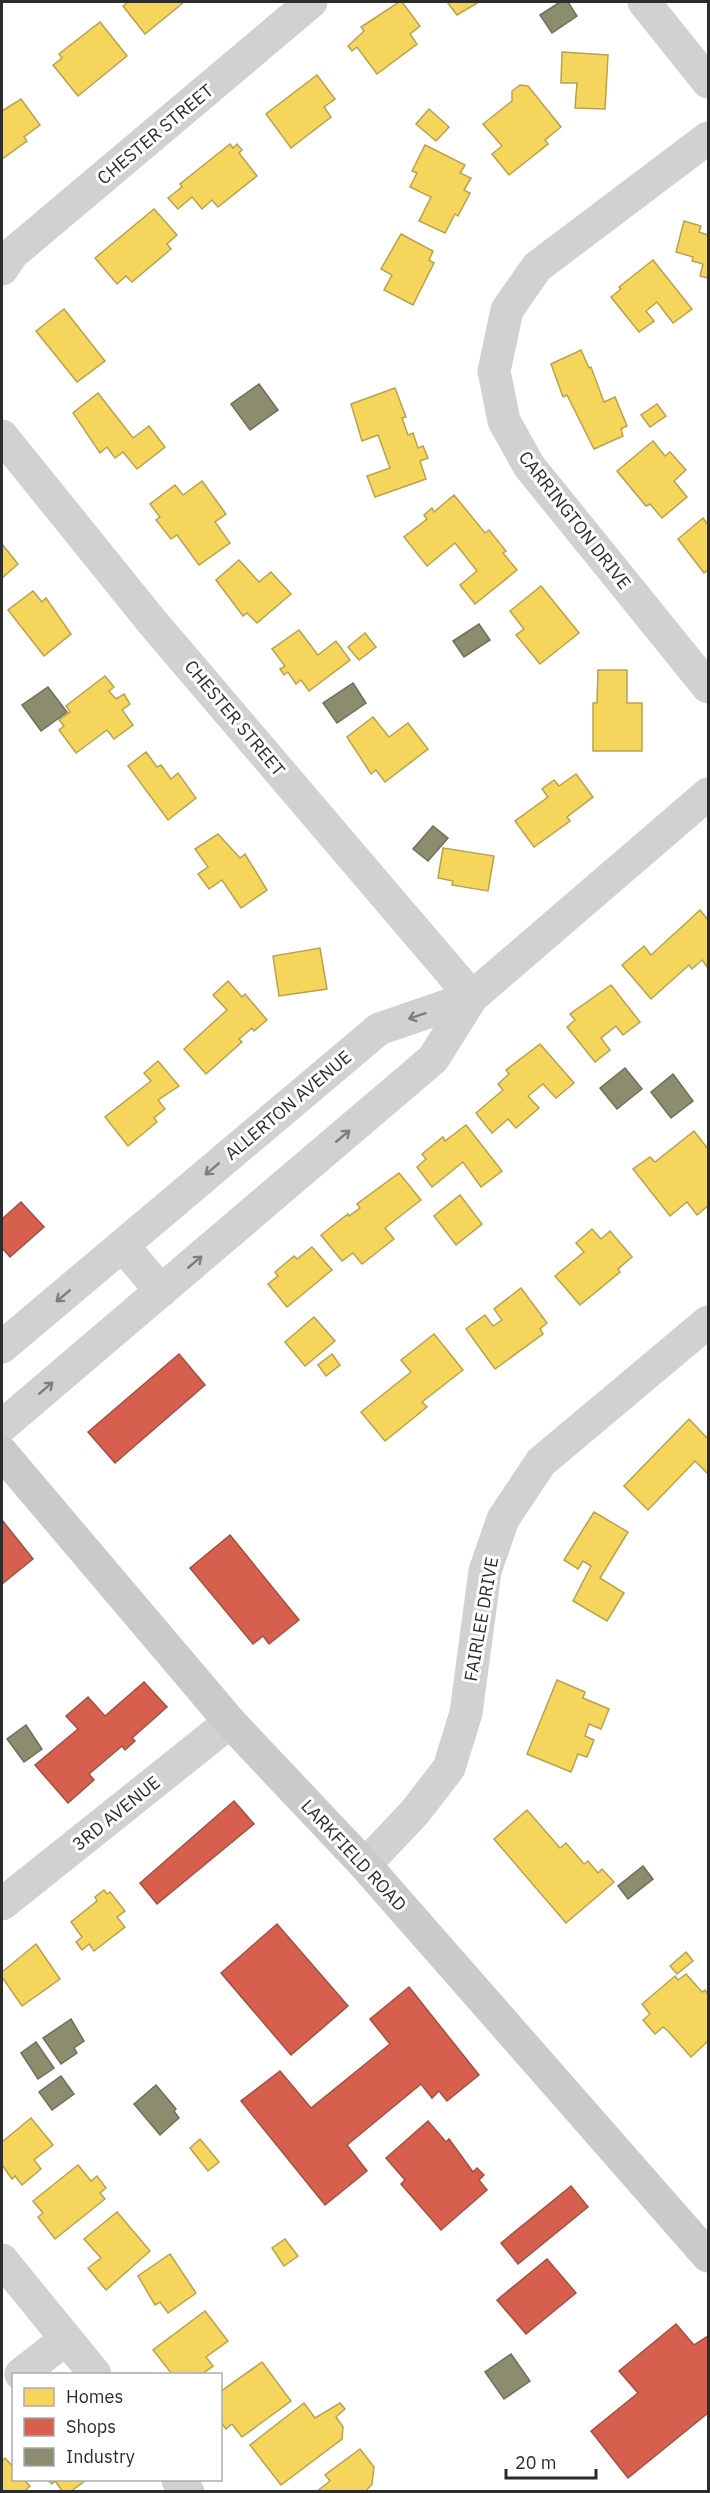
<svg xmlns="http://www.w3.org/2000/svg" width="710" height="2493" viewBox="0 0 710 2493" font-family="'IBM Plex Sans',sans-serif">
  <rect width="100%" height="100%" fill="#fff"/>
  <g fill="#f6d55c" stroke="#b9a24e" stroke-width="1.5">
    <path d="M128,2H184L145,34L123,6Z"/>
    <path d="M399,2H402L420,26L410,34L417,44L377,74L357,47L352,51L348,46L364,31L361,27Z"/>
    <path d="M447,2H479L457,15Z"/>
    <path d="M100,22L127,56L78,96L53,65L62,58L59,54Z"/>
    <path d="M562,52L608,55L605,109L575,108L577,83H561Z"/>
    <path d="M317,75L335,99L324,107L331,117L291,148L266,114Z"/>
    <path d="M520,85L528,86L561,127L545,140L548,144L509,175L492,154L502,146L483,124L512,101V91Z"/>
    <path d="M21,99L40,125L24,137L27,141L2,159V111Z"/>
    <path d="M429,109L449,127L436,141L416,124Z"/>
    <path d="M230,144L233,148L237,144L242,150L239,153L257,176L218,207L212,200L202,209L192,197L178,209L168,198L182,187L180,184Z"/>
    <path d="M425,145L465,165L460,173L471,178L464,190L470,193L458,216L455,214L445,233L419,221L431,197L410,187L417,173L412,171Z"/>
    <path d="M154,209L177,235L167,244L171,249L132,282L126,276L117,284L95,258Z"/>
    <path d="M684,221L701,226L699,232L708,235V278L700,276L703,264L692,261L693,257L676,252Z"/>
    <path d="M401,234L433,251L429,260L434,263L413,305L384,290L392,275L381,269Z"/>
    <path d="M653,260L692,309L673,323L657,302L646,311L654,321L639,332L611,297L621,289L619,287Z"/>
    <path d="M64,309L105,361L77,382L36,331Z"/>
    <path d="M581,350L589,368L591,367L604,402L615,397L627,426L621,429L623,436L594,449L567,395L563,397L551,364Z"/>
    <path d="M395,388L406,417L402,418L408,435L413,433L418,448L423,446L428,458L420,461L426,479L375,497L367,476L390,468L378,435L362,441L351,404Z"/>
    <path d="M98,393L133,438L149,426L165,447L137,469L123,452L115,458L107,447L100,453L73,413Z"/>
    <path d="M657,404L666,416L650,427L641,415Z"/>
    <path d="M653,441L665,456L670,452L686,470L674,481L687,497L662,518L650,504L646,506L617,471Z"/>
    <path d="M202,481L226,514L215,522L230,543L199,565L177,535L171,539L156,520L160,517L150,504L175,485L183,495Z"/>
    <path d="M454,495L485,533L489,530L506,551L503,553L517,570L475,604L460,585L477,571L455,543L427,566L404,537L427,519L424,515L432,508L434,512Z"/>
    <path d="M703,518L708,525V570L704,573L678,539Z"/>
    <path d="M2,544L18,564L2,578Z"/>
    <path d="M239,560L259,582L271,572L291,594L257,623L247,613L243,616L216,580Z"/>
    <path d="M541,586L579,633L540,664L516,635L524,629L510,611Z"/>
    <path d="M33,591L42,602L46,598L71,634L44,656L8,610Z"/>
    <path d="M299,630L318,655L336,641L350,660L309,691L301,680L296,684L288,672L284,675L280,669L285,666L272,649Z"/>
    <path d="M365,633L376,647L359,660L348,647Z"/>
    <path d="M598,670H627V703H642V751H593V703H597Z"/>
    <path d="M105,676L114,687L109,691L116,699L124,694L130,704L122,710L133,725L114,739L107,730L76,753L59,730L64,726L59,720L70,712L66,706Z"/>
    <path d="M373,717L389,737L408,723L428,749L385,782L376,770L371,774L347,737Z"/>
    <path d="M146,752L157,767L161,765L171,779L178,773L196,798L168,820L128,766Z"/>
    <path d="M576,774L593,797L567,817L570,821L534,847L515,821L548,797L542,789L554,780L559,786Z"/>
    <path d="M218,834L240,858L245,854L267,890L241,908L222,880L209,889L198,874L208,867L195,849Z"/>
    <path d="M443,848L494,856L488,891L452,885L453,881L438,878Z"/>
    <path d="M700,910L708,920V968L702,960L692,969L689,965L651,999L622,965L644,946L651,955Z"/>
    <path d="M320,948L327,989L279,996L273,956Z"/>
    <path d="M228,981L242,997L245,994L267,1020L254,1031L252,1028L239,1039L242,1042L206,1074L184,1049L227,1010L213,995Z"/>
    <path d="M611,985L640,1022L623,1035L616,1026L601,1038L610,1050L595,1062L567,1027L575,1020L570,1014Z"/>
    <path d="M540,1044L574,1083L556,1098L543,1084L528,1096L539,1108L516,1128L508,1119L492,1133L476,1113L503,1090L498,1084L509,1074L506,1070Z"/>
    <path d="M158,1061L179,1086L158,1100L165,1109L154,1118L157,1122L128,1146L105,1117L151,1081L144,1073Z"/>
    <path d="M466,1125L502,1171L481,1187L463,1162L432,1187L417,1167L426,1159L422,1154L443,1137L445,1141Z"/>
    <path d="M694,1131L708,1149V1206L697,1215L687,1202L670,1216L633,1169L650,1157L655,1162Z"/>
    <path d="M399,1173L421,1200L385,1228L394,1239L362,1264L353,1253L342,1261L321,1235L348,1214L349,1216L360,1208L357,1204Z"/>
    <path d="M460,1195L482,1224L456,1245L434,1216Z"/>
    <path d="M592,1229L601,1239L610,1231L632,1257L618,1269L620,1272L580,1305L555,1276L584,1252L576,1243Z"/>
    <path d="M312,1247L332,1270L287,1307L268,1284L278,1276L275,1272L294,1256L297,1259Z"/>
    <path d="M521,1288L547,1323L540,1329L543,1334L495,1369L466,1329L485,1315L493,1326L502,1320L494,1309Z"/>
    <path d="M314,1317L335,1341L305,1366L285,1342Z"/>
    <path d="M434,1334L463,1370L422,1402L427,1407L385,1441L361,1412L411,1372L401,1360Z"/>
    <path d="M332,1354L340,1365L326,1376L318,1365Z"/>
    <path d="M689,1419L708,1439V1474L695,1461L648,1510L624,1486Z"/>
    <path d="M594,1512L628,1532L600,1578L624,1593L607,1621L573,1601L591,1566L583,1561L578,1569L564,1560Z"/>
    <path d="M557,1680L585,1692L583,1698L609,1709L601,1729L589,1724L585,1736L594,1740L587,1757L578,1754L571,1772L527,1754Z"/>
    <path d="M527,1810L560,1848L566,1843L584,1864L588,1861L598,1873L602,1869L614,1882L566,1923L494,1839Z"/>
    <path d="M104,1890L107,1894L110,1892L125,1911L117,1917L125,1927L94,1951L89,1944L82,1950L76,1942L82,1937L71,1922L97,1901L95,1897Z"/>
    <path d="M36,1944L60,1979L22,2006L2,1977V1972Z"/>
    <path d="M686,1952L693,1961L677,1974L670,1966Z"/>
    <path d="M686,1974L702,1992L705,1990L708,1994V2041L691,2057L668,2031L663,2027L655,2034L643,2020L650,2014L642,2004L675,1976L678,1980Z"/>
    <path d="M31,2118L53,2145L34,2160L41,2169L22,2185L15,2176L12,2179L2,2165V2142Z"/>
    <path d="M200,2139L219,2162L208,2171L190,2148Z"/>
    <path d="M78,2165L91,2181L97,2176L106,2188L100,2193L105,2199L55,2239L38,2217L43,2213L33,2201Z"/>
    <path d="M117,2212L150,2251L106,2290L88,2268L101,2258L84,2239Z"/>
    <path d="M285,2239L298,2256L284,2266L272,2248Z"/>
    <path d="M170,2254L196,2293L168,2313L160,2302L155,2305L138,2276Z"/>
    <path d="M205,2311L228,2341L206,2357L213,2366L202,2374H172L153,2350Z"/>
    <path d="M262,2362L291,2401L242,2437L232,2424L226,2429L220,2421V2392Z"/>
    <path d="M304,2403L315,2418L340,2403L345,2409L336,2417L343,2427L342,2439L281,2485L250,2445Z"/>
    <path d="M360,2449L374,2467L372,2484L365,2492H316L330,2481L325,2475Z"/>
    <path d="M5,2458L14,2468V2480H24L30,2486L24,2492H2V2461Z"/>
    <path d="M48,2480H86L70,2492H63L55,2481L52,2484Z"/>
  </g>
  <g fill="#d6604d" stroke="#a35043" stroke-width="1.5">
    <path d="M21,1202L44,1227L10,1257L2,1248V1219Z"/>
    <path d="M179,1354L205,1385L115,1463L88,1432Z"/>
    <path d="M2,1520L33,1559L2,1584Z"/>
    <path d="M230,1535L299,1620L269,1644L263,1636L253,1644L190,1568Z"/>
    <path d="M144,1682L167,1707L132,1738L135,1741L125,1750L122,1746L89,1774L94,1780L68,1803L35,1765L78,1729L66,1716L88,1697L105,1716Z"/>
    <path d="M234,1801L254,1824L157,1904L140,1883Z"/>
    <path d="M277,1924L348,2006L291,2055L221,1973Z"/>
    <path d="M409,1987L479,2075L447,2101L439,2091L432,2098L421,2084L347,2145L367,2171L325,2205L241,2101L280,2071L311,2108L390,2044L370,2019Z"/>
    <path d="M428,2121L446,2142L449,2139L473,2172L477,2168L484,2175L479,2180L487,2190L441,2230L401,2184L405,2180L386,2158Z"/>
    <path d="M571,2186L588,2207L518,2264L501,2243Z"/>
    <path d="M547,2259L576,2293L526,2334L497,2300Z"/>
    <path d="M676,2324L694,2345L708,2336V2413L628,2478L591,2431L638,2393L619,2371Z"/>
  </g>
  <g fill="#8c8c6e" stroke="#6f6f5a" stroke-width="1.5">
    <path d="M560,2H568L577,16L552,33L540,15Z"/>
    <path d="M259,384L278,410L250,430L231,404Z"/>
    <path d="M479,624L490,640L464,657L453,641Z"/>
    <path d="M353,683L366,703L337,723L323,703Z"/>
    <path d="M48,687L67,712L41,731L22,705Z"/>
    <path d="M433,826L448,838L428,861L413,849Z"/>
    <path d="M625,1068L642,1089L617,1109L600,1088Z"/>
    <path d="M673,1074L693,1101L671,1118L651,1092Z"/>
    <path d="M26,1725L42,1749L24,1762L7,1739Z"/>
    <path d="M643,1866L653,1879L628,1899L618,1886Z"/>
    <path d="M71,2019L84,2041L74,2048L77,2053L61,2064L43,2038Z"/>
    <path d="M36,2042L54,2068L38,2079L21,2053Z"/>
    <path d="M61,2076L74,2094L52,2110L39,2092Z"/>
    <path d="M156,2085L176,2109L174,2111L179,2118L160,2135L134,2104Z"/>
    <path d="M511,2354L530,2381L504,2399L485,2372Z"/>
  </g>
  <g fill="none" stroke-linecap="round" stroke-linejoin="round">
    <g stroke="#d1d1d1" stroke-width="33">
      <path d="M644,2L708,82"/>
      <path d="M708,138L537,267L507,310L494,371L504,421L529,466L708,687"/>
      <path d="M2,269L12,254L311,2"/>
      <path d="M2,436L153,623L472,997"/>
      <path d="M123,1246L161,1291"/>
      <path d="M2,1347L379,1029L472,997"/>
      <path d="M2,1426L433,1059L472,997L708,794"/>
      <path d="M365,1865L415,1812L449,1768L466,1713L485,1571L503,1519L541,1462L708,1322"/>
      <path d="M2,1904L230,1722"/>
      <path d="M2,2260L95,2374"/>
      <path d="M21,2374L66,2339"/>
      <path d="M178,2480L188,2492"/>
    </g>
    <path stroke="#cacaca" stroke-width="33" d="M2,1453L230,1722L365,1865L708,2256"/>
  </g>
  <defs><path id="oneway-shaft" d="M-6 0H5M1.5-3L5.5 0L1.5 3" fill="none" stroke-width="1.6" stroke-linecap="round" stroke-linejoin="round" transform="scale(1.5)"/></defs>
  <g stroke="#7e7e7e">
    <use href="#oneway-shaft" transform="translate(417 1016) rotate(161)"/>
    <use href="#oneway-shaft" transform="translate(343 1136) rotate(-40)"/>
    <use href="#oneway-shaft" transform="translate(212 1169) rotate(140)"/>
    <use href="#oneway-shaft" transform="translate(195 1262) rotate(-40)"/>
    <use href="#oneway-shaft" transform="translate(63 1296) rotate(140)"/>
    <use href="#oneway-shaft" transform="translate(46 1388) rotate(-40)"/>
  </g>
  <g text-anchor="middle" dominant-baseline="central" stroke-width="6" stroke-linejoin="round" paint-order="stroke">
    <g font-size="18" fill="#2c2c2c" stroke="#fff">
      <text transform="translate(155 134) rotate(-40)">CHESTER STREET</text>
      <text transform="translate(575 520) rotate(52)">CARRINGTON DRIVE</text>
      <text transform="translate(235 718) rotate(50)">CHESTER STREET</text>
      <text transform="translate(288 1105) rotate(-40)">ALLERTON AVENUE</text>
      <text transform="translate(481 1619) rotate(-80)">FAIRLEE DRIVE</text>
      <text transform="translate(116 1813) rotate(-39)">3RD AVENUE</text>
      <text transform="translate(354 1855) rotate(47)">LARKFIELD ROAD</text>
    </g>
  </g>
  <rect width="710" height="2493" fill="none" stroke="#2c2c2c" stroke-width="6"/>
  <rect x="12" y="2373" width="210" height="108" fill="#ffffff" stroke="#ababab" stroke-width="1.5"/>
  <rect x="24" y="2388" width="30" height="18" fill="#f6d55c" stroke="#ababab" stroke-width="1.5"/>
  <text x="66" y="2403" font-size="18" fill="#2c2c2c">Homes</text>
  <rect x="24" y="2418" width="30" height="18" fill="#d6604d" stroke="#ababab" stroke-width="1.5"/>
  <text x="66" y="2433" font-size="18" fill="#2c2c2c">Shops</text>
  <rect x="24" y="2448" width="30" height="18" fill="#8c8c6e" stroke="#ababab" stroke-width="1.5"/>
  <text x="66" y="2463" font-size="18" fill="#2c2c2c">Industry</text>
  <path d="M506 2469v9h90v-9" fill="none" stroke="#2c2c2c" stroke-width="3"/>
  <text x="515" y="2469" font-size="18" fill="#2c2c2c" stroke="#ffffff" stroke-width="4.5" paint-order="stroke">20 m</text>
</svg>
